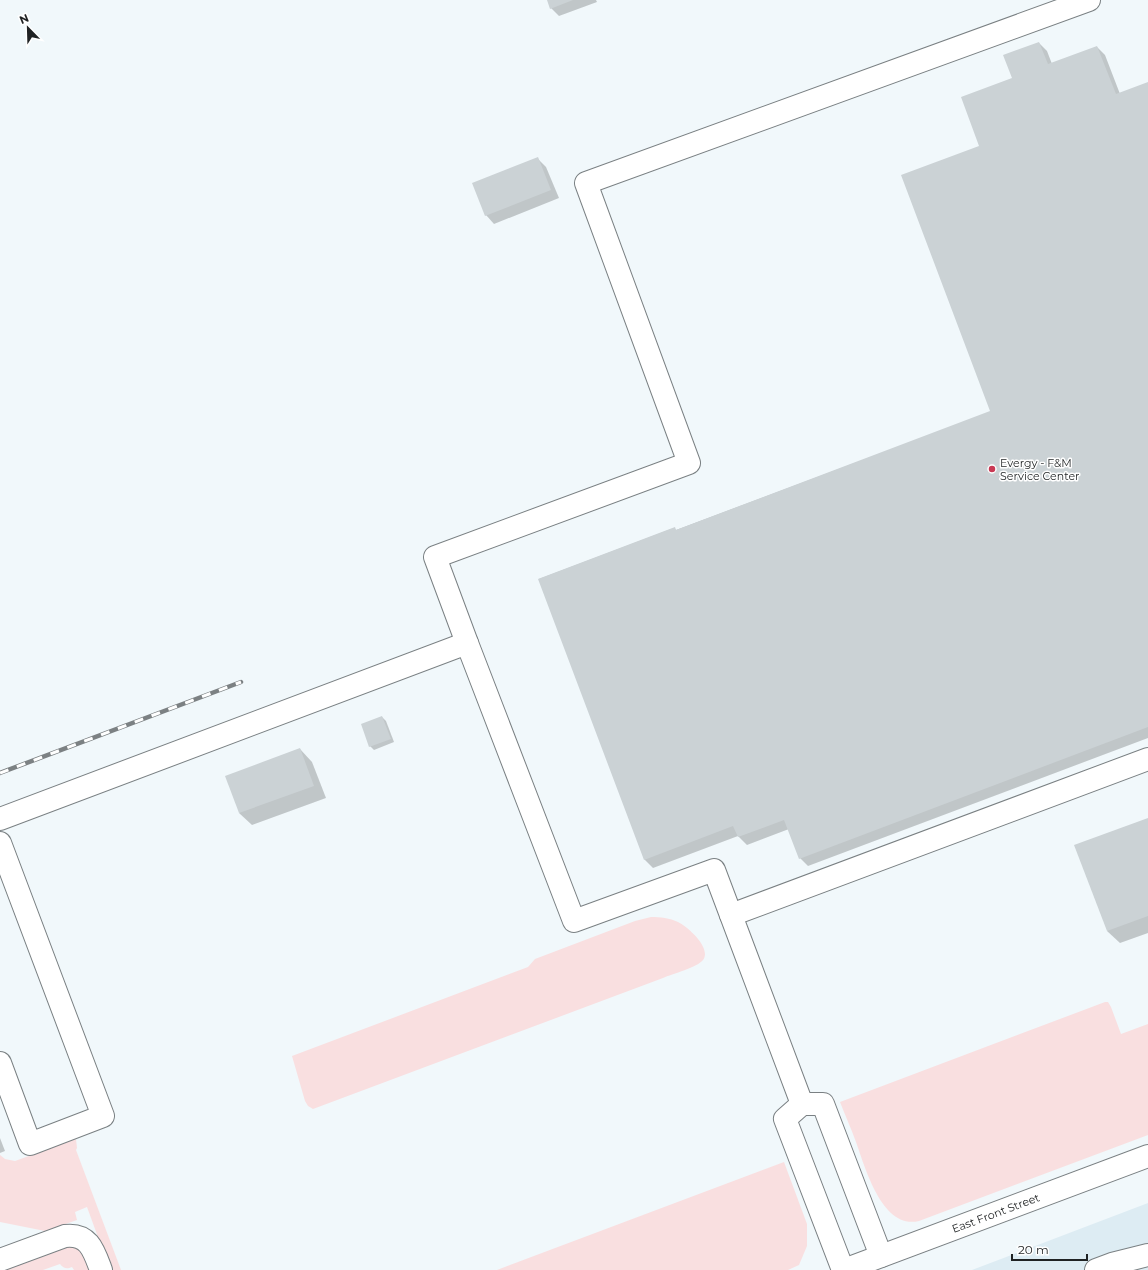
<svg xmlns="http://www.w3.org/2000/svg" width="1148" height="1270" viewBox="0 0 1148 1270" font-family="Montserrat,sans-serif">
  <rect width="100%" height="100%" fill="#f1f8fb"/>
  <path fill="#ddecf3" d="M1148,1203V1270H972Z"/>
  <g fill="#f9dfe0">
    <path d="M651,917C660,917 670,918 678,922C688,927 712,948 703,960C698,967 672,974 663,978L313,1109L308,1106L305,1101L292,1056L528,967L535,959L635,921Z"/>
    <path d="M1105,1002H1108L1111,1007L1121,1034L1148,1024V1135L919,1221C882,1230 865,1167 856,1142C851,1128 845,1115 840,1102Z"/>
    <path d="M76,1139L77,1148L76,1150L121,1270H110L87,1207L75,1212L77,1220L45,1231L0,1222V1155L5,1159L15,1161Z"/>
    <path d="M784,1162L807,1224V1246L799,1265L788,1270H497Z"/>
    <path d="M74,1245L82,1252L89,1270H74L72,1267C67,1269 64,1269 60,1264L43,1270H6Z"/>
  </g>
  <g fill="#0003">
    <path d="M548,0H596L597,2L559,16L551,8Z"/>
    <path d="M1039,43L1047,51L1052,64L1097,47L1105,55L1120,94L1148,83V738L808,866L800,858L789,829L747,845L738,836L653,868L645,860L539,579L674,528L676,530L991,412L980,146L1013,78Z"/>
    <path d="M538,159L546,167L559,198L494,224L486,215Z"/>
    <path d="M382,717L386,721L394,742L374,750L370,746Z"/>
    <path d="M300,749L312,762L326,798L252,825L239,813Z"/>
    <path d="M1148,819V933L1120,943L1107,931Z"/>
    <path d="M0,1138L5,1151L0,1153Z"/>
  </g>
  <g fill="#cbd2d5">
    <path d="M547,0H573L550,9Z"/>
    <path d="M1039,42L1048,64L1097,46L1116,94L1148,82V727L799,859L784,820L738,837L733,826L644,860L538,579L675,527L676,530L990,411L901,175L979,146L961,97L1012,78L1003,55Z"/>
    <path d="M538,157L551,190L485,216L472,183Z"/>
    <path d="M382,716L391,739L369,747L361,724Z"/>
    <path d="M300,748L314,786L239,813L225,776Z"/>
    <path d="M1148,818V916L1107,931L1074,845Z"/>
  </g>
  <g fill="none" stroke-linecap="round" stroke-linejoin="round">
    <g stroke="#7a8083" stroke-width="24">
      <g id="minor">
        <path d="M467,643L435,557L689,463L586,183L1089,0"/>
        <path d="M0,819L467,643L574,921L714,870L802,1104"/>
        <path d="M0,843L103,1116L30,1144L0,1063"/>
        <path d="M731,915L1148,759"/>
        <path d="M0,1260L65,1236C89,1233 94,1251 101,1270"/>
        <path d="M843,1270L785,1119L802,1104H823L881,1256"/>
        <path d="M1096,1270L1112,1264L1148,1255"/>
      </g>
    </g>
    <g stroke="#7a8083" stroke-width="24">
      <g id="major">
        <path id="s1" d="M844,1270L1148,1156"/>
      </g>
    </g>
    <use href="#minor" stroke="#fff" stroke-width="22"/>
    <use href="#major" stroke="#fff" stroke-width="22"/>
    <g stroke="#7c8183" stroke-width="4.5">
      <path id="rail" d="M0,773L241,682"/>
    </g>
    <use href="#rail" stroke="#fff" stroke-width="3" stroke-dasharray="9" stroke-linecap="butt"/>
  </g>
  <circle fill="#c93954" stroke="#fff" stroke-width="1.5" cx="992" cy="469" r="4"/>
  <g text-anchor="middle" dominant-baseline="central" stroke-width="3" stroke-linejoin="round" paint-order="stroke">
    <g font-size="11" fill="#1f2223" stroke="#fff" text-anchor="start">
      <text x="1000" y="463">Evergy - F&amp;M<tspan x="1000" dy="13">Service Center</tspan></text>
    </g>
    <g font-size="11" fill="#1f2223" stroke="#fff">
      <text stroke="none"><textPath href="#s1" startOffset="162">East Front Street</textPath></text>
    </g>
  </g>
  <g transform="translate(28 28) rotate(337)" stroke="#ffffff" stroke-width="3" paint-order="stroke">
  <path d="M0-3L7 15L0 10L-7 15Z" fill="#1f2223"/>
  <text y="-6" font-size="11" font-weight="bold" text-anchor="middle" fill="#1f2223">N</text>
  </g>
  <path d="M1012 1254v6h75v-6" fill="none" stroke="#1f2223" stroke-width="2"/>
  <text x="1018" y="1254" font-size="12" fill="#1f2223" stroke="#ffffff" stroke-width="3" paint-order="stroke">20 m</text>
</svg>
